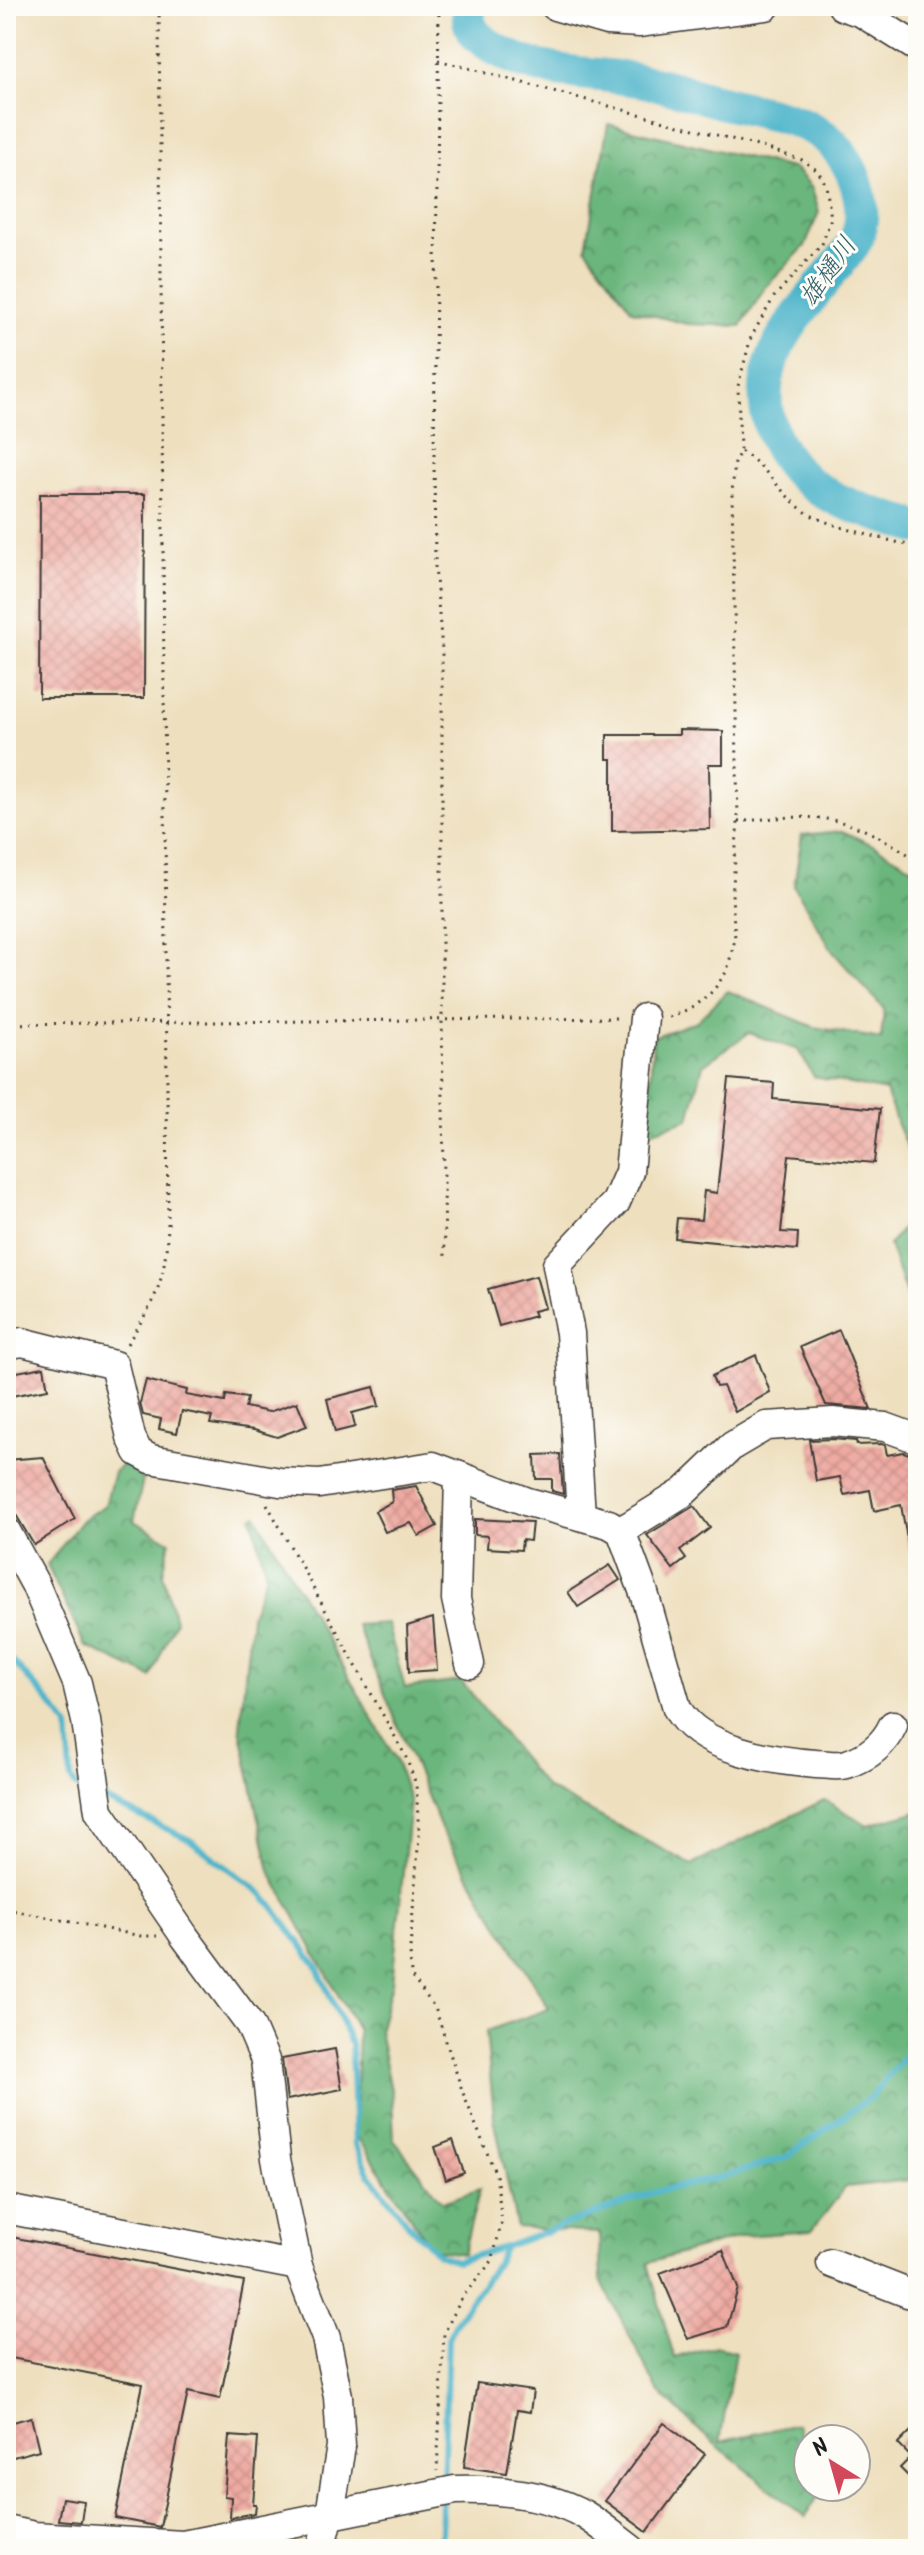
<svg xmlns="http://www.w3.org/2000/svg" width="924" height="2555" viewBox="0 0 924 2555" font-family="Kalam,'Klee One',sans-serif">
  <defs>
    <pattern id="forest-crowns" width="20" height="18" patternUnits="userSpaceOnUse" patternTransform="scale(2)"><rect width="20" height="18" fill="#6bb67d"/><path d="M2 6a3 3 0 1 1 6 0M12 15a3 3 0 1 1 6 0" fill="none" stroke="#579366"/></pattern>
    <pattern id="building-cross-hatch" width="8" height="8" patternUnits="userSpaceOnUse" patternTransform="scale(2)"><rect width="8" height="8" fill="#eeaaa2"/><path d="M0 0l8 8M0 8l8-8" fill="none" stroke="#cc928b"/></pattern>
  </defs>
  <rect width="100%" height="100%" fill="#fdfcf7"/>
  <filter id="ink" filterUnits="userSpaceOnUse"><feTurbulence type="fractalNoise" baseFrequency=".0125" numOctaves="2"/><feDisplacementMap in="SourceGraphic" scale="16" xChannelSelector="R" yChannelSelector="G"/><feConvolveMatrix kernelMatrix="1 2 1 2 8 2 1 2 1" color-interpolation-filters="sRGB"/></filter>
  <filter id="wash" filterUnits="userSpaceOnUse"><feTurbulence type="fractalNoise" baseFrequency=".006" numOctaves="4" result="noise"/><feDisplacementMap in="SourceGraphic" scale="32" xChannelSelector="R" yChannelSelector="G"/><feGaussianBlur stdDeviation="1.8" result="paint"/><feColorMatrix in="noise" values="0 0 0 0 0 0 0 0 0 0 0 0 0 0 0 0 0 1.4 0 .05"/><feComposite in="paint" operator="in"/></filter>
  <g filter="url(#wash)">
    <rect width="100%" height="100%" fill="#eedfbe"/>
    <g fill="url(#forest-crowns)" stroke="#44694c" stroke-width="2">
      <path d="M608,124L795,169L811,186L819,212L805,246L765,288L741,326L687,324L632,310L586,248Z"/>
      <path d="M842,831L875,846L918,870V1172L897,1125L886,1091L814,1077L798,1050L749,1033L703,1065L689,1119L647,1133L653,1037L697,1021L728,991L814,1027L881,1039L884,1009L833,952L794,886L802,835Z"/>
      <path d="M918,1207V1329L889,1245Z"/>
      <path d="M127,1461L143,1479L134,1521L170,1541L163,1573L175,1621L151,1677L85,1646L47,1565L82,1520L105,1505L114,1472Z"/>
      <path d="M256,1515L395,1758L410,1802L392,1983L379,2031L392,2095L394,2140L443,2202L480,2189L463,2254L432,2249L355,2134L358,2031L270,1871L240,1728L251,1615L266,1574L252,1517Z"/>
      <path d="M387,1623L405,1688L461,1681L546,1788L692,1865L824,1800L868,1825L918,1811V2179L846,2187L811,2231L743,2236L648,2263L674,2358L716,2346L735,2352L720,2442L797,2424L808,2459V2487H816L819,2495L805,2517L704,2435L658,2391L601,2280L599,2233L517,2228L494,2118L486,2031L549,2009L442,1831L356,1625Z"/>
    </g>
    <g fill="none" stroke-linecap="round" stroke-linejoin="round">
      <g stroke="#4cb4ca" stroke-width="6">
        <path d="M6,1654L46,1698L68,1726L71,1779L76,1786L87,1791"/>
        <path d="M104,1799L190,1840L261,1893L274,1908L316,1965L351,2044L355,2145L369,2174L409,2225L439,2255L456,2261L505,2247L654,2192L726,2176L787,2157L872,2096L901,2061L918,2034"/>
        <path d="M443,2486L448,2339C462,2305 490,2281 505,2247"/>
        <path d="M441,2549L442,2501"/>
      </g>
      <path stroke="#4cb4ca" stroke-width="34" d="M468,6C469,12 468,19 470,24C472,32 479,38 485,42C533,78 593,70 648,82C674,87 699,96 724,103C758,112 806,117 831,142C854,165 869,205 857,237C853,249 840,261 832,271C796,319 751,361 770,426C777,448 792,470 811,484C842,507 882,515 918,527"/>
    </g>
    <g id="blocks">
      <g fill="url(#building-cross-hatch)">
        <path d="M40,494H145L144,698H39Z"/>
        <path d="M679,730L723,731V764H709L710,829L612,831V759H607V735H679Z"/>
        <path d="M729,1079L774,1083L773,1099L880,1109L874,1163L789,1155L781,1232L798,1233L797,1250L675,1238L677,1218L701,1220L704,1191L717,1193Z"/>
        <path d="M536,1276L545,1308L533,1311L535,1316L499,1326L488,1289Z"/>
        <path d="M839,1330L871,1409L826,1405L800,1347Z"/>
        <path d="M756,1355L770,1392L735,1412L723,1386L716,1387L712,1376Z"/>
        <path d="M44,1367L48,1389L6,1397V1374Z"/>
        <path d="M146,1380L187,1390L186,1395L225,1402L226,1395L247,1398L245,1407L269,1412L297,1402L307,1426L277,1437L254,1430L210,1424L212,1417L182,1411L177,1433L159,1429L161,1419L143,1415L140,1403Z"/>
        <path d="M374,1387L379,1406L352,1413L355,1427L335,1432L327,1399Z"/>
        <path d="M833,1439L856,1441L857,1445L881,1444L885,1445L887,1455L903,1452L913,1455L918,1484V1554L910,1555L901,1505L874,1511L870,1490L844,1495L840,1477L816,1481L809,1440Z"/>
        <path d="M560,1454L563,1494L552,1491V1479H536L535,1455Z"/>
        <path d="M43,1457L75,1519L34,1545L6,1498V1460Z"/>
        <path d="M416,1486L437,1526L419,1536L411,1523L385,1532L375,1511L392,1502L391,1490Z"/>
        <path d="M694,1506L710,1528L680,1551L686,1559L673,1569L647,1535Z"/>
        <path d="M475,1519L532,1522L530,1541L522,1540L521,1550L487,1548L488,1536L475,1535Z"/>
        <path d="M610,1565L620,1580L578,1607L568,1592Z"/>
        <path d="M433,1618L437,1670L409,1672L407,1626Z"/>
        <path d="M335,2049L342,2089L287,2100L282,2059Z"/>
        <path d="M453,2140L464,2173L446,2180L435,2147Z"/>
        <path d="M6,2236L244,2282L220,2399L188,2392L160,2527L115,2518L143,2384L6,2357Z"/>
        <path d="M723,2250L738,2288L727,2327L688,2339L660,2273Z"/>
        <path d="M477,2383L533,2391L530,2412L517,2410L507,2473L464,2467Z"/>
        <path d="M31,2417L39,2450L6,2459V2424Z"/>
        <path d="M664,2423L705,2454L647,2532L605,2501Z"/>
        <path d="M918,2424V2486L900,2468L911,2457L898,2444Z"/>
        <path d="M229,2436L258,2438L253,2504H256L255,2513L230,2518L231,2497L224,2496Z"/>
        <path d="M62,2498L84,2501L81,2522L58,2520Z"/>
      </g>
    </g>
  </g>
  <g filter="url(#ink)">
    <use href="#blocks" fill-opacity="0" stroke="#3c3934" stroke-width="2"/>
    <g fill="none" stroke-linecap="round" stroke-linejoin="round">
      <g stroke="#3c3934" stroke-width="31">
        <g id="minor">
          <path d="M555,6L607,21L640,23L766,6"/>
          <path d="M842,6L862,13L918,48"/>
          <path d="M6,1345L22,1342L114,1365L131,1437L138,1452L151,1459L280,1482L319,1484L433,1466L528,1502L609,1524L621,1531L644,1593L677,1708C697,1749 774,1761 816,1764C826,1764 838,1767 847,1764C868,1757 884,1745 893,1725"/>
          <path d="M459,1476L456,1599L470,1664"/>
          <path d="M581,1516L570,1333L557,1265L616,1202L629,1172L644,1018"/>
          <path d="M6,1531L35,1584L77,1683L86,1721L99,1811L185,1937L250,2025L265,2060L276,2159L298,2266L326,2338L338,2396L341,2446L330,2514L321,2549"/>
          <path d="M621,1531L684,1492L732,1446L766,1426L833,1422L885,1427L918,1439"/>
          <path d="M6,2209L298,2266"/>
          <path d="M831,2263L918,2297"/>
          <path d="M6,2530L34,2536L183,2545L455,2490C498,2489 547,2493 585,2515C601,2525 616,2538 631,2549"/>
        </g>
      </g>
      <g stroke="#3c3934" stroke-width="3" stroke-dasharray="2 6" stroke-linecap="butt">
        <path d="M439,6L434,457L435,566L442,650V1019L445,1261"/>
        <path d="M438,60L765,148L802,160L818,171L826,185L831,218L822,244L774,297L751,337L738,386L740,451"/>
        <path d="M738,822C818,812 850,814 918,861"/>
        <path d="M669,1017L689,1010L713,991L727,971L735,939L732,897L738,822L732,492L735,462L740,451C767,465 782,498 809,514C836,529 888,539 918,548"/>
        <path d="M6,1024L621,1018"/>
        <path d="M127,1344C157,1297 164,1285 168,1228L159,6"/>
        <path d="M267,1504L405,1755L416,1784L419,1835L410,1949L411,1976L435,2008L463,2093L496,2175L502,2221L492,2261L463,2296L444,2333L437,2471"/>
        <path d="M6,1909L141,1936H157"/>
      </g>
      <use href="#minor" stroke="#fff" stroke-width="28"/>
    </g>
  </g>
  <g text-anchor="middle" dominant-baseline="central" stroke-width="6" stroke-linejoin="round" paint-order="stroke">
    <g font-size="26" font-style="italic" fill="#32606a" stroke="#fdfcf7">
      <text transform="translate(829 272) rotate(-55)">雄樋川</text>
    </g>
  </g>
  <rect width="924" height="2555" fill="none" stroke="#fdfcf7" stroke-width="32"/>
  <g transform="translate(832 2463) rotate(323)"><circle r="38" fill="#fdfcf7" stroke="#a3a29f" stroke-width="2"/>
  <path d="M0-6L14 30L0 20L-14 30Z" fill="#d1495b"/>
  <text y="-12" font-size="22" font-weight="bold" text-anchor="middle" fill="#1c1c1c">N</text>
  </g>
</svg>
